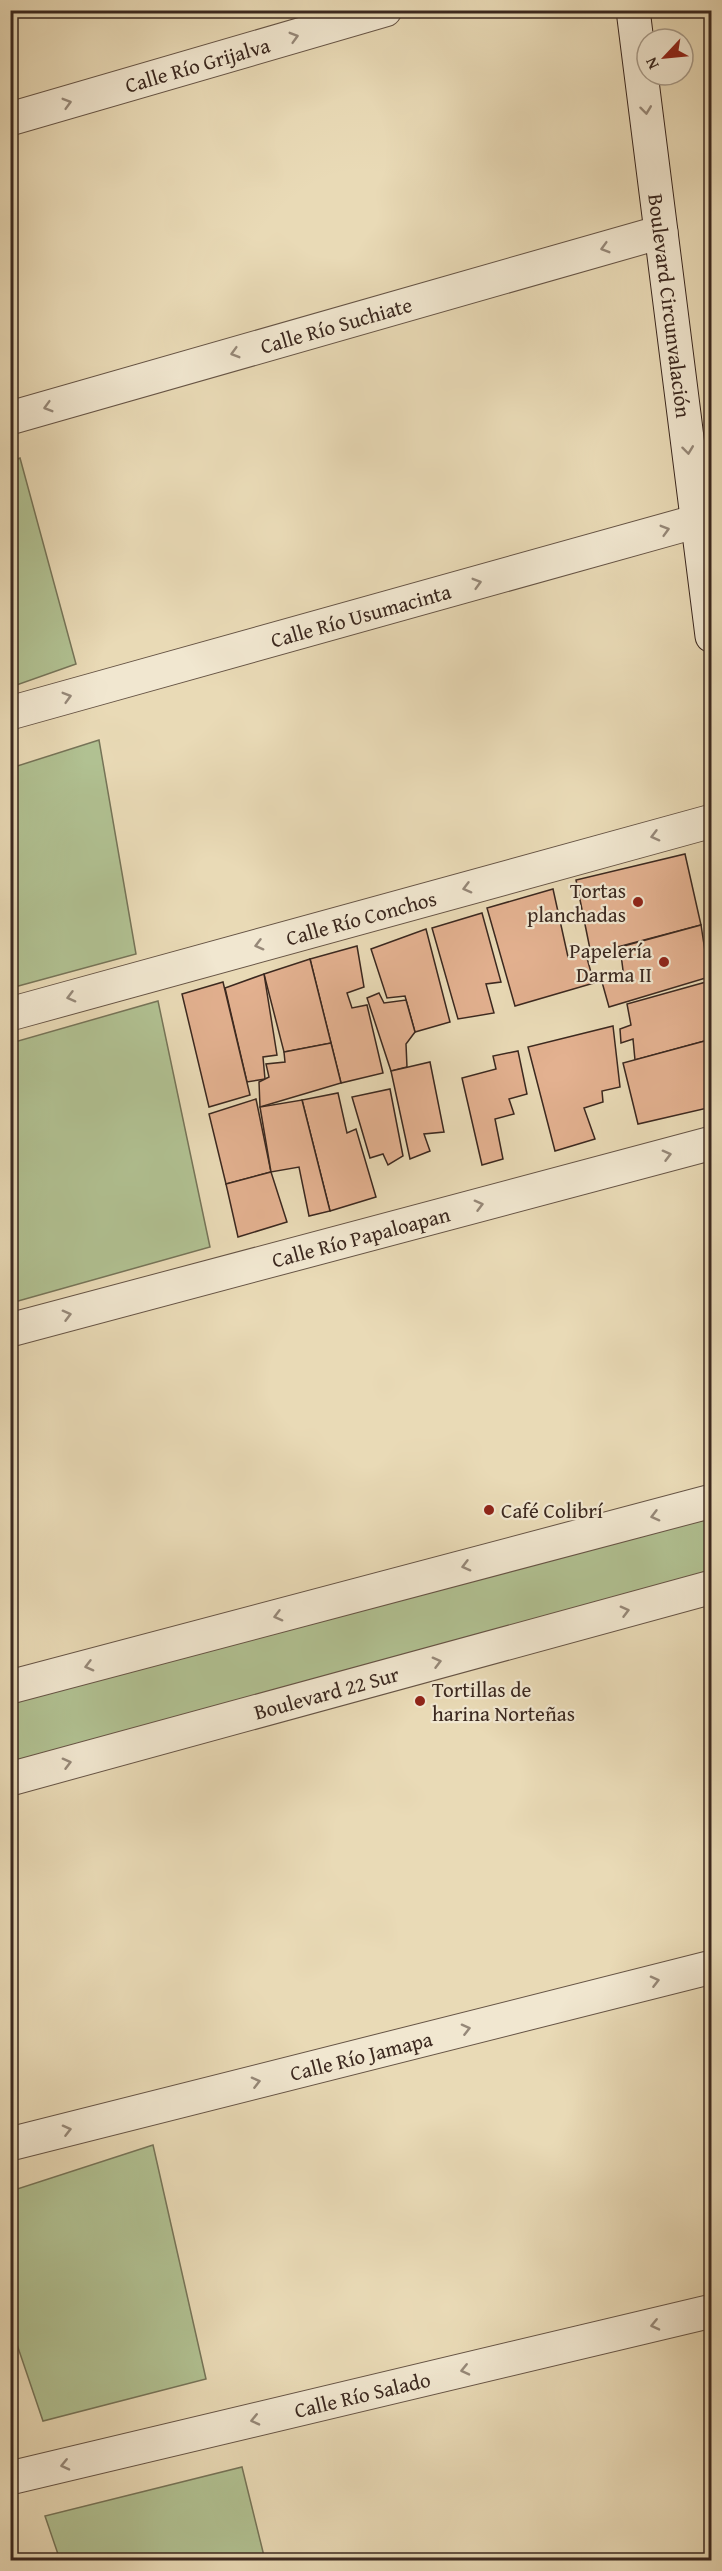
<svg xmlns="http://www.w3.org/2000/svg" width="722" height="2571" viewBox="0 0 722 2571" font-family="'Gentium Book Plus',serif">
  <rect width="100%" height="100%" fill="#e9dab6"/>
  <filter id="stains"><feTurbulence type="fractalNoise" baseFrequency=".00333" numOctaves="4"/><feColorMatrix values="0 0 0 0 .2 0 0 0 0 .09 0 0 0 0 .02 0 0 0 .5 -.17"/></filter>
  <radialGradient id="worn" r=".72"><stop offset=".6" stop-color="#630" stop-opacity="0"/><stop offset="1" stop-color="#630" stop-opacity=".3"/></radialGradient>
  <g fill="#b1c192" stroke="#767458" stroke-width="1.5">
    <path d="M20,458L76,664L11,687L10,462Z"/>
    <path d="M99,740L136,954L11,988V768Z"/>
    <path d="M158,1001L210,1247L11,1303V1043Z"/>
    <path d="M711,1499V1583L11,1777L10,1686Z"/>
    <path d="M153,2145L206,2379L43,2421L11,2327V2191Z"/>
    <path d="M242,2467L265,2560H60L45,2516Z"/>
  </g>
  <g fill="#e3b190" stroke="#3b281f" stroke-width="1.5">
    <path d="M685,854L701,925L591,954L576,880Z"/>
    <path d="M553,889L568,957L585,951L594,983L515,1006L487,908Z"/>
    <path d="M482,913L501,982L486,984L494,1013L458,1019L432,928Z"/>
    <path d="M701,925L709,977L609,1007L602,982L624,978L620,947Z"/>
    <path d="M426,929L450,1022L415,1032L405,996L387,998L371,949Z"/>
    <path d="M357,946L364,987L347,993L352,1008L367,1005L383,1073L341,1083L310,959Z"/>
    <path d="M310,959L331,1043L284,1052L264,974Z"/>
    <path d="M264,974L277,1055L263,1057L265,1079L247,1082L225,988Z"/>
    <path d="M223,982L250,1095L209,1107L182,994Z"/>
    <path d="M706,982L712,1009V1039L635,1060L633,1039L621,1043L620,1029L631,1025L627,1004Z"/>
    <path d="M379,993L384,1003L406,1000L415,1032L406,1044L407,1067L391,1071L367,998Z"/>
    <path d="M613,1026L620,1087L602,1091L603,1102L584,1108L595,1139L555,1151L528,1047Z"/>
    <path d="M712,1039V1107L638,1124L623,1063Z"/>
    <path d="M331,1043L341,1083L260,1107L259,1082L269,1077L266,1064L285,1062L284,1052Z"/>
    <path d="M518,1051L527,1094L509,1099L514,1114L495,1119L503,1159L482,1165L462,1078L496,1069L493,1056Z"/>
    <path d="M430,1062L444,1132L424,1134L430,1151L410,1159L391,1071Z"/>
    <path d="M390,1089L403,1156L388,1165L383,1154L370,1158L352,1097Z"/>
    <path d="M338,1093L347,1133L356,1129L376,1197L330,1211L302,1100Z"/>
    <path d="M256,1099L271,1172L226,1184L209,1114Z"/>
    <path d="M302,1100L330,1211L309,1216L299,1167L271,1172L260,1107Z"/>
    <path d="M271,1172L287,1222L238,1237L226,1184Z"/>
  </g>
  <g fill="none" stroke-linecap="round" stroke-linejoin="round">
    <g stroke="#665445" stroke-width="35">
      <g id="minor">
        <path id="s1" d="M10,119L385,10"/>
        <path id="s2" d="M10,418L661,232"/>
        <path id="s3" d="M10,713L712,517"/>
        <path id="s4" d="M10,1014L712,821"/>
        <path id="s5" d="M10,1330L712,1143"/>
        <path id="s6" d="M10,2144L712,1967"/>
        <path id="s7" d="M10,2478L712,2311"/>
      </g>
    </g>
    <g stroke="#665445" stroke-width="35">
      <g id="tertiary">
        <path d="M10,1687L712,1501"/>
        <path id="s8" d="M10,1779L712,1587"/>
      </g>
    </g>
    <g stroke="#3b281f" stroke-width="35">
      <g id="secondary">
        <path id="s9" d="M633,10L712,636"/>
      </g>
    </g>
    <use href="#minor" stroke="#f1e7d0" stroke-width="33"/>
    <use href="#tertiary" stroke="#f1e7d0" stroke-width="33"/>
    <use href="#secondary" stroke="#f1e7d0" stroke-width="33"/>
  </g>
  <defs><path id="oneway-chevron" d="M-2-3.5L2.5 0L-2 3.5" fill="none" stroke-width="1.6" stroke-linecap="round" stroke-linejoin="round" transform="scale(1.5)"/></defs>
  <g stroke="#968878">
    <use href="#oneway-chevron" transform="translate(294 37) rotate(-16)"/>
    <use href="#oneway-chevron" transform="translate(67 103) rotate(-16)"/>
    <use href="#oneway-chevron" transform="translate(646 110) rotate(83)"/>
    <use href="#oneway-chevron" transform="translate(605 248) rotate(164)"/>
    <use href="#oneway-chevron" transform="translate(235 353) rotate(164)"/>
    <use href="#oneway-chevron" transform="translate(48 407) rotate(164)"/>
    <use href="#oneway-chevron" transform="translate(688 450) rotate(83)"/>
    <use href="#oneway-chevron" transform="translate(665 530) rotate(-16)"/>
    <use href="#oneway-chevron" transform="translate(477 583) rotate(-16)"/>
    <use href="#oneway-chevron" transform="translate(67 697) rotate(-16)"/>
    <use href="#oneway-chevron" transform="translate(655 836) rotate(165)"/>
    <use href="#oneway-chevron" transform="translate(467 888) rotate(165)"/>
    <use href="#oneway-chevron" transform="translate(259 945) rotate(165)"/>
    <use href="#oneway-chevron" transform="translate(71 997) rotate(165)"/>
    <use href="#oneway-chevron" transform="translate(667 1155) rotate(-15)"/>
    <use href="#oneway-chevron" transform="translate(479 1205) rotate(-15)"/>
    <use href="#oneway-chevron" transform="translate(67 1315) rotate(-15)"/>
    <use href="#oneway-chevron" transform="translate(655 1516) rotate(165)"/>
    <use href="#oneway-chevron" transform="translate(466 1566) rotate(165)"/>
    <use href="#oneway-chevron" transform="translate(625 1611) rotate(-15)"/>
    <use href="#oneway-chevron" transform="translate(278 1616) rotate(165)"/>
    <use href="#oneway-chevron" transform="translate(437 1662) rotate(-15)"/>
    <use href="#oneway-chevron" transform="translate(89 1666) rotate(165)"/>
    <use href="#oneway-chevron" transform="translate(67 1763) rotate(-15)"/>
    <use href="#oneway-chevron" transform="translate(655 1981) rotate(-14)"/>
    <use href="#oneway-chevron" transform="translate(466 2029) rotate(-14)"/>
    <use href="#oneway-chevron" transform="translate(256 2082) rotate(-14)"/>
    <use href="#oneway-chevron" transform="translate(67 2130) rotate(-14)"/>
    <use href="#oneway-chevron" transform="translate(655 2325) rotate(167)"/>
    <use href="#oneway-chevron" transform="translate(465 2370) rotate(167)"/>
    <use href="#oneway-chevron" transform="translate(255 2420) rotate(167)"/>
    <use href="#oneway-chevron" transform="translate(65 2465) rotate(167)"/>
  </g>
  <g fill="#8f2418" stroke="#f1e7d0" stroke-width="2">
    <circle cx="638" cy="902" r="6"/>
    <circle cx="664" cy="962" r="6"/>
    <circle cx="489" cy="1510" r="6"/>
    <circle cx="420" cy="1701" r="6"/>
  </g>
  <g text-anchor="middle" dominant-baseline="central" stroke-width="4.5" stroke-linejoin="round" paint-order="stroke">
    <g font-size="21" fill="#3b281f" stroke="#f1e7d0">
      <text stroke="none"><textPath href="#s1" startOffset="195">Calle Río Grijalva</textPath></text>
      <text stroke="none"><textPath href="#s9" startOffset="298">Boulevard Circunvalación</textPath></text>
      <text stroke="none"><textPath href="#s2" startOffset="339">Calle Río Suchiate</textPath></text>
      <text stroke="none"><textPath href="#s3" startOffset="364">Calle Río Usumacinta</textPath></text>
      <text stroke="none"><textPath href="#s4" startOffset="364">Calle Río Conchos</textPath></text>
      <text stroke="none"><textPath href="#s5" startOffset="363">Calle Río Papaloapan</textPath></text>
      <text stroke="none"><textPath href="#s8" startOffset="328">Boulevard 22 Sur</textPath></text>
      <text stroke="none"><textPath href="#s6" startOffset="362">Calle Río Jamapa</textPath></text>
      <text stroke="none"><textPath href="#s7" startOffset="362">Calle Río Salado</textPath></text>
    </g>
    <g font-size="21" fill="#3b281f" stroke="#f1e7d0" text-anchor="end">
      <text x="626" y="890">Tortas<tspan x="626" dy="24">planchadas</tspan></text>
      <text x="652" y="950">Papelería<tspan x="652" dy="24">Darma II</tspan></text>
      <text x="501" y="1510" text-anchor="start">Café Colibrí</text>
      <text x="432" y="1689" text-anchor="start">Tortillas de<tspan x="432" dy="24">harina Norteñas</tspan></text>
    </g>
  </g>
  <rect width="722" height="2571" fill="none" stroke="#e9dab6" stroke-width="36"/>
  <rect x="12" y="12" width="698" height="2547" fill="none" stroke="#3b281f" stroke-width="3"/>
  <rect x="18" y="18" width="686" height="2535" fill="none" stroke="#3b281f" stroke-width="1.5"/>
  <g transform="translate(665 57) rotate(244)"><circle r="28" fill="#f1e7d0" stroke="#a89b89" stroke-width="1.5"/>
  <path d="M0-4.5L10 22L0 15L-10 22Z" fill="#8f2418"/>
  <text y="-9" font-size="16" font-weight="bold" text-anchor="middle" fill="#3b281f">N</text>
  </g>
  <rect width="100%" height="100%" filter="url(#stains)"/>
  <rect width="100%" height="100%" fill="url(#worn)"/>
</svg>
